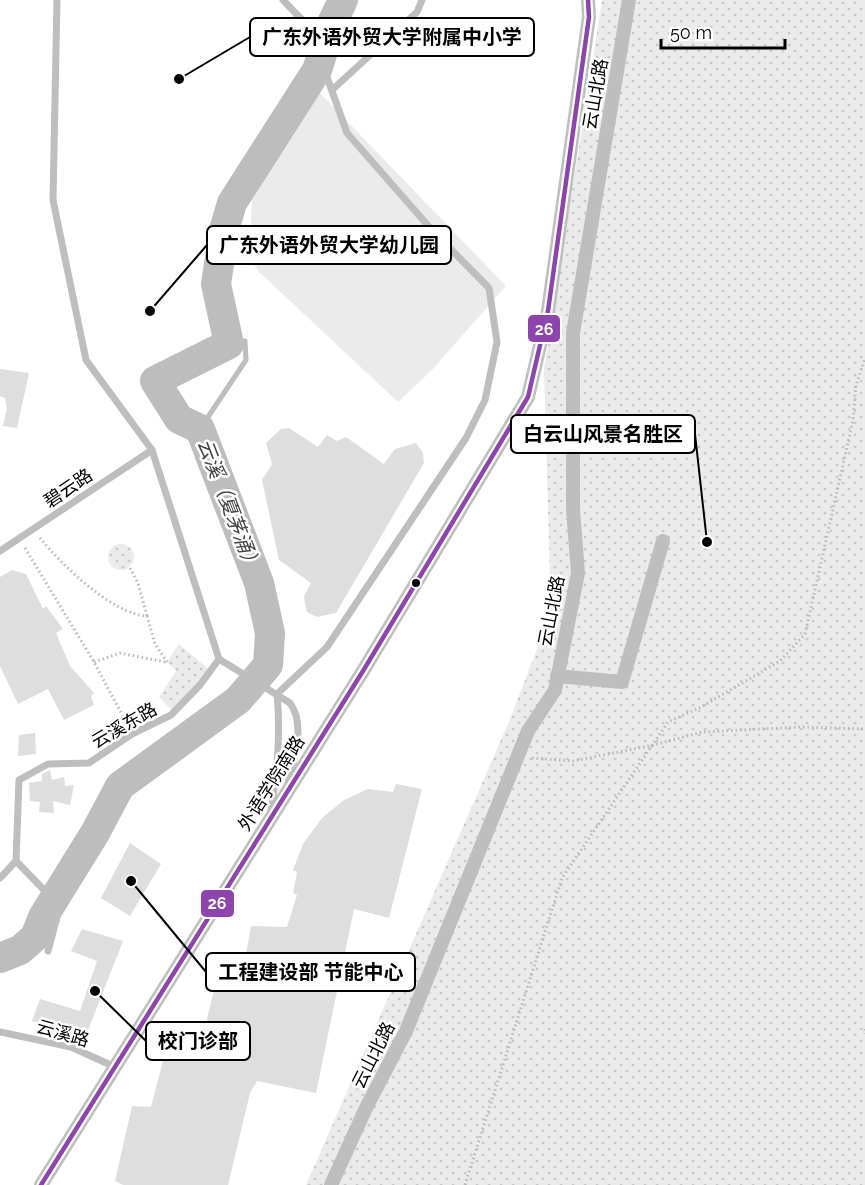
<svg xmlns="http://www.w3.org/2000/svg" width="865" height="1185" viewBox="0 0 865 1185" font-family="Raleway,'Noto Sans SC',sans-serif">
  <defs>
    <pattern id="park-dots" width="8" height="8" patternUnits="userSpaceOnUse" patternTransform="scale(1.5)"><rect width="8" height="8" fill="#ebebeb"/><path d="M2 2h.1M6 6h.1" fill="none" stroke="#c8c8c8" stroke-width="1.8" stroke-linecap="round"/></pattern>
  </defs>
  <rect width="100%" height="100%" fill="#fff"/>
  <g fill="url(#park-dots)">
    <path d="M602,0H865V1185H306L508,724L551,613L544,369Z"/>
    <circle cx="121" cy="557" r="13"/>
    <path d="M179,644L211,671L174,712L159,697L176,671L167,662Z"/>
  </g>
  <path fill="#ebebeb" d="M318,91L506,286L431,371L398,402L258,271L249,256L252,200Z"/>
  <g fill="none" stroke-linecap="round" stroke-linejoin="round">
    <path stroke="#bdbdbd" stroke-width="5" d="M200,429L246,360L245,341L229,344"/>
    <path stroke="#bdbdbd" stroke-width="30" d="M0,958L20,950L35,937L43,917L95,833L120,786L238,700L268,665L270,633L259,583L200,429L179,419L155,381L229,344L216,284L224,230L232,203L317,70L332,23L343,0"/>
  </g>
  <g fill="#dedede">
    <path d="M0,369L29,373L17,428L3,426L7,408L5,398L0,396Z"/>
    <path d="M289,428L318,447L327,435L337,441L346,437L384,464L395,449L416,443L423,453L424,463L336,613L317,617L307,612L305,604L304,596L311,583L279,560L262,480L272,464L266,443L281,429Z"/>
    <path d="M12,570L26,574L43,609L46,606L63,629L56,633L70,666L94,693L91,696L94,705L64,720L48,689L18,704L0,666V577Z"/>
    <path d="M35,733L36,754L18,756L19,735Z"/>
    <path d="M50,770L52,780L64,777L65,786L74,785L70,805L53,801L54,813L39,812L40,802L30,801L29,783L42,781V774Z"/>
    <path d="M396,784L422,789L389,918L354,909L316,1093L257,1081L250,1093L228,1185H123L115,1181L132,1106L151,1107L166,1049L198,1055L217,978L241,983L251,926L287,927L297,895L293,893L297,872L293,870L303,844L322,818L344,800L368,789L393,792Z"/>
    <path d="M130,843L161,864L130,916L101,898Z"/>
    <path d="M82,929L123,941L85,1038L32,1021L40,999L80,1011L97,961L71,951Z"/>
  </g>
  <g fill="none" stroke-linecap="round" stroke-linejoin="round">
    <g stroke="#b9b9b9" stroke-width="3" stroke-dasharray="1.5 3" stroke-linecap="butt">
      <path d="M40,538C62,565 112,614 147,616L155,644L167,662"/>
      <path d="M25,548L94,662L127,724"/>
      <path d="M130,568L138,583L147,616"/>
      <path d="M94,662L120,653L165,662"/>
      <path d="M532,758L573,761L654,745L702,732L800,727L865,729"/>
      <path d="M865,1029V1034"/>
      <path d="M465,1185L562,878L668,722L701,707L780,661L805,634L853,420L856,385L865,359"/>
    </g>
    <g stroke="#bebebe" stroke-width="7">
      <path d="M57,0L53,200L86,360L152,450L219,659L290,703C306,725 294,759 288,783"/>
      <path d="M332,90L417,12L422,0"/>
      <path d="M0,551L152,450"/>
      <path d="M277,694L327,647L466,438L485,400L497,342L489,288L431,229L347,133L309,27L283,0"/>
      <path d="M271,811C277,771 281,734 277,694"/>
      <path d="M16,861L47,893L57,917L48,951"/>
      <path d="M0,878L16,861L19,780L48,764L89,763L132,734L171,715L200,685L219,659"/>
      <path d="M0,1032L71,1047L115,1067"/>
    </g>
    <g stroke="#bebebe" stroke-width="14">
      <path d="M557,676L622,682L663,541"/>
      <path d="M41,1185L363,671L528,397L548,311L589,17L588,0"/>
      <path d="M331,1185L366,1108L406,1031L528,731L555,690L578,573L573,510V333L629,0"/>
    </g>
    <g stroke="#fff" stroke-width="9">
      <path id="bus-1" d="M41,1185L363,671L528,397L548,311L589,17L588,0"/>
    </g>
    <use href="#bus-1" stroke="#8e44ad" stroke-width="4.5"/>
  </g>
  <circle fill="#000" stroke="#fff" stroke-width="2" cx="416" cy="583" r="5"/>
  <g text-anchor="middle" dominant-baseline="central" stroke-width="5" stroke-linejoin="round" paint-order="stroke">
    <g font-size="18" fill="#000" stroke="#fff">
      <text transform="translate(595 94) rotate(-80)">云山北路</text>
      <text transform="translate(68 488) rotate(-34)">碧云路</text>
      <text transform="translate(551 611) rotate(-79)">云山北路</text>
      <text transform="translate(124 725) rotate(-30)">云溪东路</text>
      <text transform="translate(271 783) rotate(-58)">外语学院南路</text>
      <text transform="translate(63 1033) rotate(16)">云溪路</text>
      <text transform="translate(373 1055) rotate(-63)">云山北路</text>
    </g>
    <g font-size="20" font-style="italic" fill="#424242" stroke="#fff">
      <text transform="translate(229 505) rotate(69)">云溪（夏茅涌）</text>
    </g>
  </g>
  <path fill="none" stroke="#000" stroke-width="2" d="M179 79L250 37M150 311L207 245M707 542L695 434M131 881L206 972M95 991L146 1041"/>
  <g fill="#000" stroke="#fff" stroke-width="2">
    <circle cx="179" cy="79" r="6"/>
    <circle cx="150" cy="311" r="6"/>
    <circle cx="707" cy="542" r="6"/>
    <circle cx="131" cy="881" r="6"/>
    <circle cx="95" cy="991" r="6"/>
  </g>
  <g fill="#fff" stroke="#000" stroke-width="2">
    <rect x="250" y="18" width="284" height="38" rx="6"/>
    <rect x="207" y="226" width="244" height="38" rx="6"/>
    <rect x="511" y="415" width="184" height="38" rx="6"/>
    <rect x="206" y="953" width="209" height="38" rx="6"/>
    <rect x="146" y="1022" width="104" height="38" rx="6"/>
  </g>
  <g font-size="20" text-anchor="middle" font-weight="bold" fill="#000">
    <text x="392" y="44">广东外语外贸大学附属中小学</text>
    <text x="329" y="252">广东外语外贸大学幼儿园</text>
    <text x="603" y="441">白云山风景名胜区</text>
    <text x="311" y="979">工程建设部 节能中心</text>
    <text x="198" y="1048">校门诊部</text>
  </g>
  <g stroke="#fff" stroke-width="2">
    <rect x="527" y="314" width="34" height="29" rx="6" fill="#8e44ad"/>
    <rect x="200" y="889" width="35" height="29" rx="6" fill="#8e44ad"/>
  </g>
  <g font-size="16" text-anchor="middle" font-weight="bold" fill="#fff">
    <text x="544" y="335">26</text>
    <text x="217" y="909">26</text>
  </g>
  <path d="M661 39v9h124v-9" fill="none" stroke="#000000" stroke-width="3"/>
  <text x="670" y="39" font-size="18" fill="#000000" stroke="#ffffff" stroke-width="4.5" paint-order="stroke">50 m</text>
</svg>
